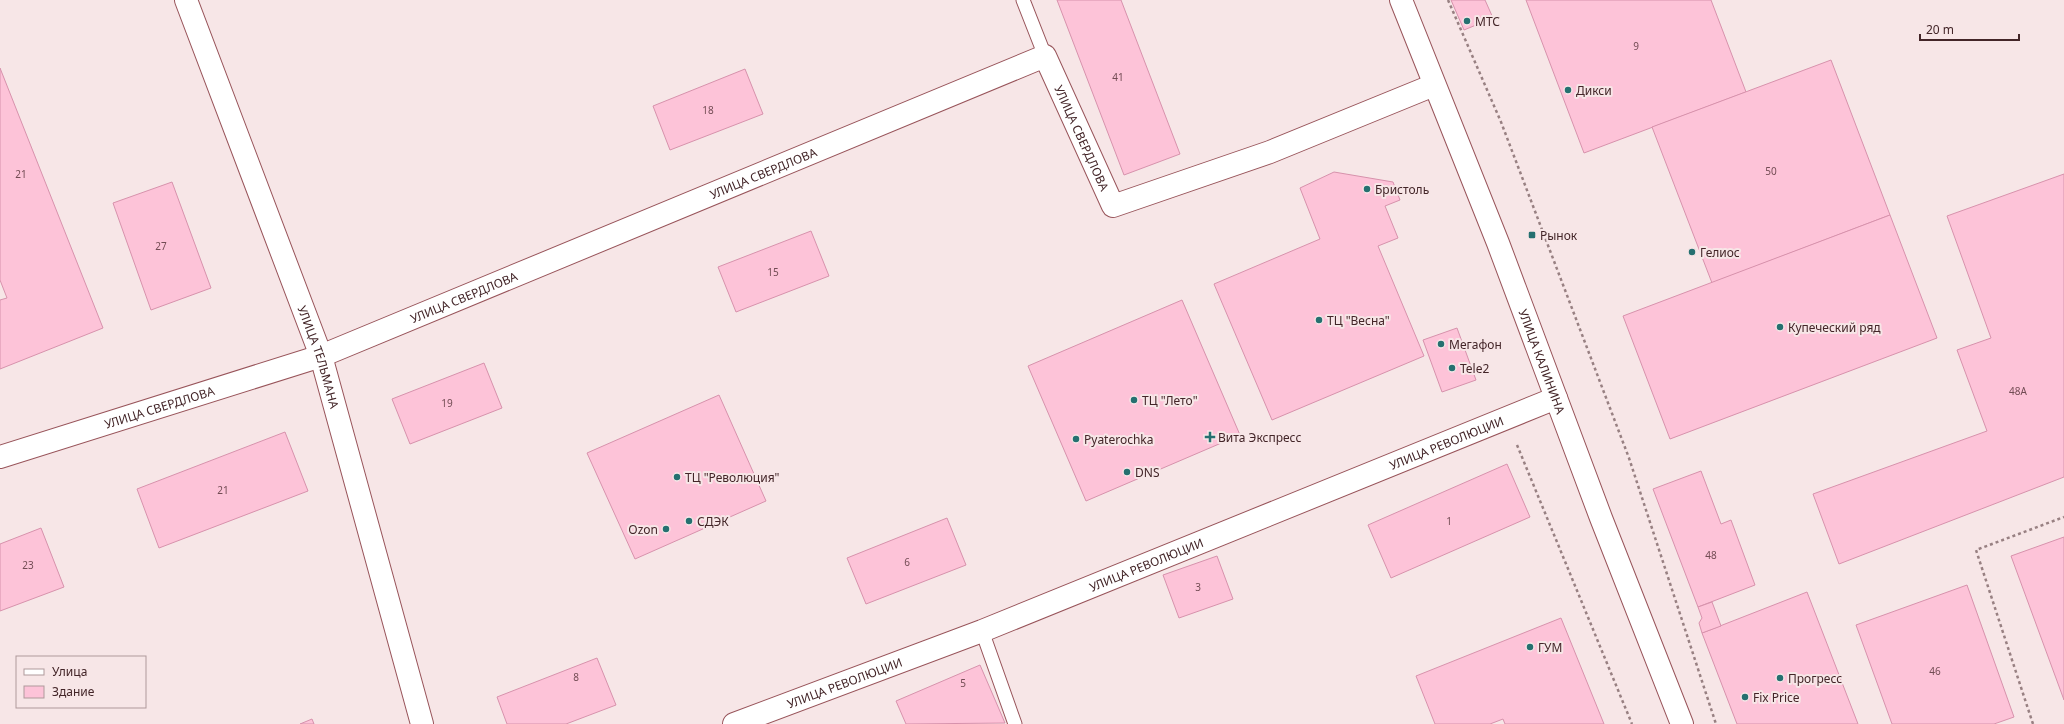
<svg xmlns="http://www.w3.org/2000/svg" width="2064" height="724" viewBox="0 0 2064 724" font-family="'Noto Sans',sans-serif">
  <rect width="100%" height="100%" fill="#f7e6e7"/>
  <g fill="#fdc3d8" stroke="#d792ac">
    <path d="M1057,0H1121L1180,154L1124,175Z"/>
    <path d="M1451,0H1485L1493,18L1464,30Z"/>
    <path d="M1526,0H1711L1746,92L1584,153Z"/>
    <path d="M1831,60L1890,215L1712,283L1652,127Z"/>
    <path d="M0,68L103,328L0,369V300L7,298L0,280Z"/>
    <path d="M745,69L763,114L670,150L653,106Z"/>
    <path d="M1334,172L1393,182L1400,200L1385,206L1398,238L1378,246L1424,356L1272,420L1214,284L1320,239L1300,188Z"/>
    <path d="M2064,174V477L1839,564L1813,494L1987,431L1957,350L1991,338L1947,216Z"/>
    <path d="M172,182L211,288L151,310L113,203Z"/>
    <path d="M1890,215L1937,338L1670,439L1623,316Z"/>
    <path d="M811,231L829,276L736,312L718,267Z"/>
    <path d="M1182,300L1240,435L1086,501L1028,366Z"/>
    <path d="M1457,328L1476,380L1442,392L1423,340Z"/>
    <path d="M484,363L502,408L410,444L392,399Z"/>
    <path d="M719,395L766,501L635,559L587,453Z"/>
    <path d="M285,432L308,491L159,548L137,489Z"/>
    <path d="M1507,464L1530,517L1391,578L1368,525Z"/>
    <path d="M1701,471L1721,524L1731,520L1755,585L1698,607L1653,489Z"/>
    <path d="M947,518L966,565L866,604L847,558Z"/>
    <path d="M41,528L64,587L0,611V544Z"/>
    <path d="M2064,537V700L2011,556Z"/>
    <path d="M1217,556L1233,599L1179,618L1163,575Z"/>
    <path d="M1967,585L2014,717L1994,724H1892L1856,625Z"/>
    <path d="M1807,592L1858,724H1737L1702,633Z"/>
    <path d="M1712,602L1721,626L1702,633L1699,623L1702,618L1698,607Z"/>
    <path d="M1561,618L1604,724H1505L1503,719L1490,724H1435L1416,676Z"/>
    <path d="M597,658L616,705L566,724H507L497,697Z"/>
    <path d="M980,665L1005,723L906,724L896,701Z"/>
    <path d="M312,719L314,724H300Z"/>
  </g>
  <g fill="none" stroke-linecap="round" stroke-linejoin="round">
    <g stroke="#98545a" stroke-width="15">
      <g id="service">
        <path d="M1023,0L1045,56"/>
        <path d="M982,631L1015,724"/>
      </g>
    </g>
    <g stroke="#98545a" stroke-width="24">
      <g id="minor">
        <path id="s1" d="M186,0L321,356L422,724"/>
        <path id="s2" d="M0,457L321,356L1045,56L1113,206L1270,152L1434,85"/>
        <path id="s3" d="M734,724L982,631L1556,398"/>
      </g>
    </g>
    <g stroke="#98545a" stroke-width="24">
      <g id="tertiary">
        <path id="s4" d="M1401,0L1498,243L1601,518L1682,724"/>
      </g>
    </g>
    <g stroke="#988082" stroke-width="2.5" stroke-dasharray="3 3" stroke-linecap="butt">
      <path d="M1448,0L1501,122L1629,458L1716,724"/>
      <path d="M1517,445L1632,724"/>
      <path d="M2033,724L1976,550L2064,517"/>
    </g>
    <use href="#service" stroke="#fff" stroke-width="13"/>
    <use href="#minor" stroke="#fff" stroke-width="22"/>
    <use href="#tertiary" stroke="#fff" stroke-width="22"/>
  </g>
  <g fill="#257070" stroke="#f7e6e7" stroke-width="1.5">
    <circle cx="1467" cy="21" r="4"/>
    <circle cx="1568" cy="90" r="4"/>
    <circle cx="1367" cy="189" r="4"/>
    <rect x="1528" y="231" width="8" height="8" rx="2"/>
    <circle cx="1692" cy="252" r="4"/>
    <circle cx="1319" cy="320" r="4"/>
    <circle cx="1780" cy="327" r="4"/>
    <circle cx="1441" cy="344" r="4"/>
    <circle cx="1452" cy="368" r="4"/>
    <circle cx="1134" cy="400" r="4"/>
    <path d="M1208 431h4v4h4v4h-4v4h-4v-4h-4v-4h4z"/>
    <circle cx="1076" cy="439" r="4"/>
    <circle cx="1127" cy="472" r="4"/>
    <circle cx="677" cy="477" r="4"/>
    <circle cx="689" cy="521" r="4"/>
    <circle cx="666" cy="529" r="4"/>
    <circle cx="1530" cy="647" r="4"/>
    <circle cx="1780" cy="678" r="4"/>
    <circle cx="1745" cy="697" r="4"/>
  </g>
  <g text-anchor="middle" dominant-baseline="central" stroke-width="4" stroke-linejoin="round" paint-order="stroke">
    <g font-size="10" fill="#724c54">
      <text x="1636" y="46">9</text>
      <text x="1118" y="77">41</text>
      <text x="708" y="110">18</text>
      <text x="1771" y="171">50</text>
      <text x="21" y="174">21</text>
      <text x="161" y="246">27</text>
      <text x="773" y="272">15</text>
      <text x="2018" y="391">48А</text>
      <text x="447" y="403">19</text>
      <text x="223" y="490">21</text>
      <text x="1449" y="521">1</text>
      <text x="1711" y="555">48</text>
      <text x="907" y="562">6</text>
      <text x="28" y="565">23</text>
      <text x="1198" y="587">3</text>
      <text x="1935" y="671">46</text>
      <text x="576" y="677">8</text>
      <text x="963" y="683">5</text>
    </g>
    <g font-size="12" fill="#432528" stroke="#f7e6e7" text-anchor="start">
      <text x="1475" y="21">МТС</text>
      <text x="1576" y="90">Дикси</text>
      <text x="1375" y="189">Бристоль</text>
      <text x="1540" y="235">Рынок</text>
      <text x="1700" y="252">Гелиос</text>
      <text x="1327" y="320">ТЦ "Весна"</text>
      <text x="1788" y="327">Купеческий ряд</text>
      <text x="1449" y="344">Мегафон</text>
      <text x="1460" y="368">Tele2</text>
      <text x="1142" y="400">ТЦ "Лето"</text>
      <text x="1218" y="437">Вита Экспресс</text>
      <text x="1084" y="439">Pyaterochka</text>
      <text x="1135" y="472">DNS</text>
      <text x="685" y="477">ТЦ "Революция"</text>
      <text x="697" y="521">СДЭК</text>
      <text x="658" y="529" text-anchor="end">Ozon</text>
      <text x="1538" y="647">ГУМ</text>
      <text x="1788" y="678">Прогресс</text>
      <text x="1753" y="697">Fix Price</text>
    </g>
    <g font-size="12" fill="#432528" stroke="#f7e6e7">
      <text stroke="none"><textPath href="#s2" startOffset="1210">УЛИЦА СВЕРДЛОВА</textPath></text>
      <text stroke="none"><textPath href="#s2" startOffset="815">УЛИЦА СВЕРДЛОВА</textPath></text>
      <text stroke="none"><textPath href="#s2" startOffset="491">УЛИЦА СВЕРДЛОВА</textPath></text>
      <text stroke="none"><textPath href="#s1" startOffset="381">УЛИЦА ТЕЛЬМАНА</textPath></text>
      <text stroke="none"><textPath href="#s4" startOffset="388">УЛИЦА КАЛИНИНА</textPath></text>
      <text stroke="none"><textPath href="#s2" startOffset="167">УЛИЦА СВЕРДЛОВА</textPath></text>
      <text stroke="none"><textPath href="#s3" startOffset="766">УЛИЦА РЕВОЛЮЦИИ</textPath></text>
      <text stroke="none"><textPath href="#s3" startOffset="442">УЛИЦА РЕВОЛЮЦИИ</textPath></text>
      <text stroke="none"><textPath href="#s3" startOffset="118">УЛИЦА РЕВОЛЮЦИИ</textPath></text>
    </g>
  </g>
  <rect x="16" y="656" width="130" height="52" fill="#f7e6e7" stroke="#af999b"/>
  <rect x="24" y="669" width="20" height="6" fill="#ffffff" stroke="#af999b"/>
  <text x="52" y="676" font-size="12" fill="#432528">Улица</text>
  <rect x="24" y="686" width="20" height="12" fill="#fdc3d8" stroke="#af999b"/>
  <text x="52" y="696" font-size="12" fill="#432528">Здание</text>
  <path d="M1920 34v6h99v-6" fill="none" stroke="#432528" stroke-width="2"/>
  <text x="1926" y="34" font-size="12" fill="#432528" stroke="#f7e6e7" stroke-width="3" paint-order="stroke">20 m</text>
</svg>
